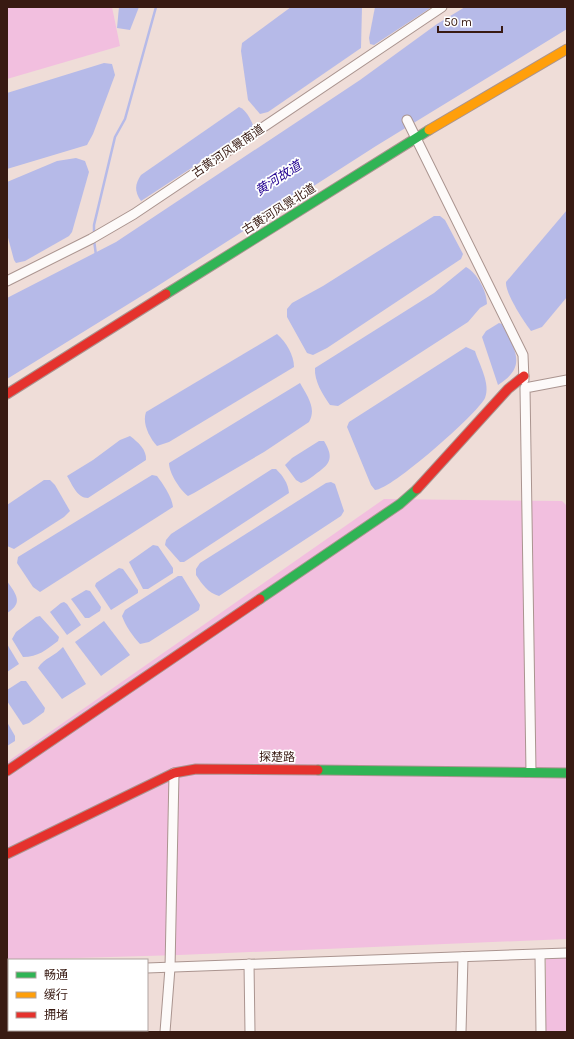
<svg xmlns="http://www.w3.org/2000/svg" width="574" height="1039" viewBox="0 0 574 1039" font-family="Karla,'Noto Sans SC',sans-serif">
  <rect width="100%" height="100%" fill="#efddd8"/>
  <g fill="#f2bfdf">
    <path d="M7,7H112L120,46L7,79Z"/>
    <path d="M384,499L562,501L567,506V939L179,955L7,960V762Z"/>
    <rect x="546" y="958" width="21" height="74"/>
    <path d="M7,979H9V1030H118V1032H7Z"/>
  </g>
  <g fill="#b6bae8">
    <path d="M119,7H139L130,30L117,28Z"/>
    <path d="M291,7H362L361,48L268,112L260,114L248,100L241,51L242,43Z"/>
    <path d="M375,7H432L374,45L370,44L369,38Z"/>
    <path d="M465,7H567V29L376,146L156,287L7,379V298L116,242L360,80L437,24Z"/>
    <path d="M104,63L112,64L115,75L93,134L87,145L7,169V93Z"/>
    <path d="M239,107C246,110 250,118 253,125L251,129L141,201C134,191 135,184 141,175Z"/>
    <path d="M76,158L85,161L89,172L72,232L69,236L25,261L16,263L14,260L7,234V182L57,161Z"/>
    <path d="M567,210V297L542,327L531,331C524,322 505,293 506,282Z"/>
    <path d="M434,216H440L445,220L463,254L461,259L327,348L313,355L307,353L287,317V309L292,303L323,286Z"/>
    <path d="M466,267C477,273 487,291 487,304L480,308L468,322L338,406L330,405C323,395 314,381 315,368L434,293Z"/>
    <path d="M499,323L502,324C515,350 528,366 498,385L482,337L486,331Z"/>
    <path d="M277,334C286,342 294,355 294,367L169,442L157,446C149,437 142,423 146,412Z"/>
    <path d="M466,347L475,351C479,364 491,384 485,398C477,414 391,490 375,490L371,485L347,427L349,422Z"/>
    <path d="M300,383C307,396 317,408 309,422L264,452L194,493L188,496C180,490 169,473 169,463Z"/>
    <path d="M130,436C138,442 147,450 146,460L88,498C77,498 72,484 67,476L93,460L120,440Z"/>
    <path d="M319,441H324C333,456 332,463 317,473C312,477 307,481 301,483L296,480L285,465L292,458Z"/>
    <path d="M272,469H276C283,476 288,483 289,493L184,562H180L165,545L166,540L171,534Z"/>
    <path d="M152,475L157,476C163,484 172,497 173,507L40,592L33,587L17,563L18,557Z"/>
    <path d="M44,480H50L55,485L70,511L64,517L14,549L7,546V505Z"/>
    <path d="M331,482L335,484L344,511L341,516L219,596C208,593 202,584 196,575V569L200,563L326,483Z"/>
    <path d="M153,545L158,546L173,568V573L148,589H143L129,562Z"/>
    <path d="M119,568L123,569L138,590V593L111,610L95,586L96,583Z"/>
    <path d="M178,576H182L200,605L199,610L149,642L140,644C132,635 126,627 122,616L125,610Z"/>
    <path d="M7,581C16,594 24,603 7,613Z"/>
    <path d="M86,590L90,591L101,607L100,611L89,618H85L71,599Z"/>
    <path d="M64,602L67,604L81,625L67,635L50,612L61,603Z"/>
    <path d="M40,616L59,637L58,641C46,650 38,657 23,657L12,639L16,632L36,617Z"/>
    <path d="M104,621L130,655L101,676L75,642Z"/>
    <path d="M7,644L19,664L7,672Z"/>
    <path d="M63,647L86,684L62,699L38,668C44,658 55,656 63,647Z"/>
    <path d="M21,681H26L45,708L44,712L29,723L23,725L7,701V690Z"/>
    <path d="M7,722L15,736V741L7,746Z"/>
  </g>
  <g fill="none" stroke-linecap="round" stroke-linejoin="round">
    <g stroke="#b6bae8" stroke-width="2.5">
      <path d="M94,235V225L115,137L125,119L156,7"/>
      <path d="M94,240L96,255"/>
    </g>
    <g stroke="#aa948f" stroke-width="11">
      <g id="street">
        <path d="M407,120L523,355L524,380"/>
        <path d="M7,281L91,239L134,214L442,7"/>
        <path d="M531,772L525,388L567,380"/>
        <path d="M540,955L541,1032"/>
        <path d="M249,964L250,1032"/>
        <path d="M147,968L567,953"/>
        <path d="M7,973L9,972"/>
        <path d="M165,1032L170,968L174,773"/>
        <path d="M461,1032L463,957"/>
      </g>
    </g>
    <g stroke="#aa948f" stroke-width="11">
      <g id="fast">
        <path d="M166,294L429,130"/>
        <path d="M260,599L400,504L417,489"/>
        <path d="M318,770L567,773"/>
      </g>
    </g>
    <g stroke="#aa948f" stroke-width="11">
      <path id="slow" d="M429,130L567,49"/>
    </g>
    <g stroke="#aa948f" stroke-width="11">
      <g id="jam">
        <path d="M7,394L166,294"/>
        <path d="M417,489L508,389L524,376"/>
        <path d="M7,771L260,599"/>
        <path d="M7,854L174,773L196,769L318,770"/>
      </g>
    </g>
    <use href="#street" stroke="#fdfaf9" stroke-width="9"/>
    <use href="#fast" stroke="#30b455" stroke-width="9"/>
    <use href="#slow" stroke="#ff9f0a" stroke-width="9"/>
    <use href="#jam" stroke="#e5322d" stroke-width="9"/>
  </g>
  <g text-anchor="middle" dominant-baseline="central" stroke-width="3.5" stroke-linejoin="round" paint-order="stroke">
    <g font-size="12" fill="#381a12" stroke="#fff">
      <text transform="translate(228 151) rotate(-34)">古黄河风景南道</text>
      <text transform="translate(279 209) rotate(-32)">古黄河风景北道</text>
      <text transform="translate(277 757) rotate(1)">探楚路</text>
    </g>
    <g font-size="13" font-style="italic" fill="#230492" stroke="#fff">
      <text transform="translate(278 178) rotate(-33)">黄河故道</text>
    </g>
  </g>
  <rect width="574" height="1039" fill="none" stroke="#381a12" stroke-width="16"/>
  <rect x="8" y="959" width="140" height="72" fill="#ffffff" stroke="#afa3a0"/>
  <rect x="16" y="972" width="20" height="6" fill="#30b455" stroke="#afa3a0"/>
  <text x="44" y="979" font-size="12" fill="#381a12">畅通</text>
  <rect x="16" y="992" width="20" height="6" fill="#ff9f0a" stroke="#afa3a0"/>
  <text x="44" y="999" font-size="12" fill="#381a12">缓行</text>
  <rect x="16" y="1012" width="20" height="6" fill="#e5322d" stroke="#afa3a0"/>
  <text x="44" y="1019" font-size="12" fill="#381a12">拥堵</text>
  <path d="M438 26v6h64v-6" fill="none" stroke="#381a12" stroke-width="2"/>
  <text x="444" y="26" font-size="12" fill="#381a12" stroke="#ffffff" stroke-width="3" paint-order="stroke">50 m</text>
</svg>
